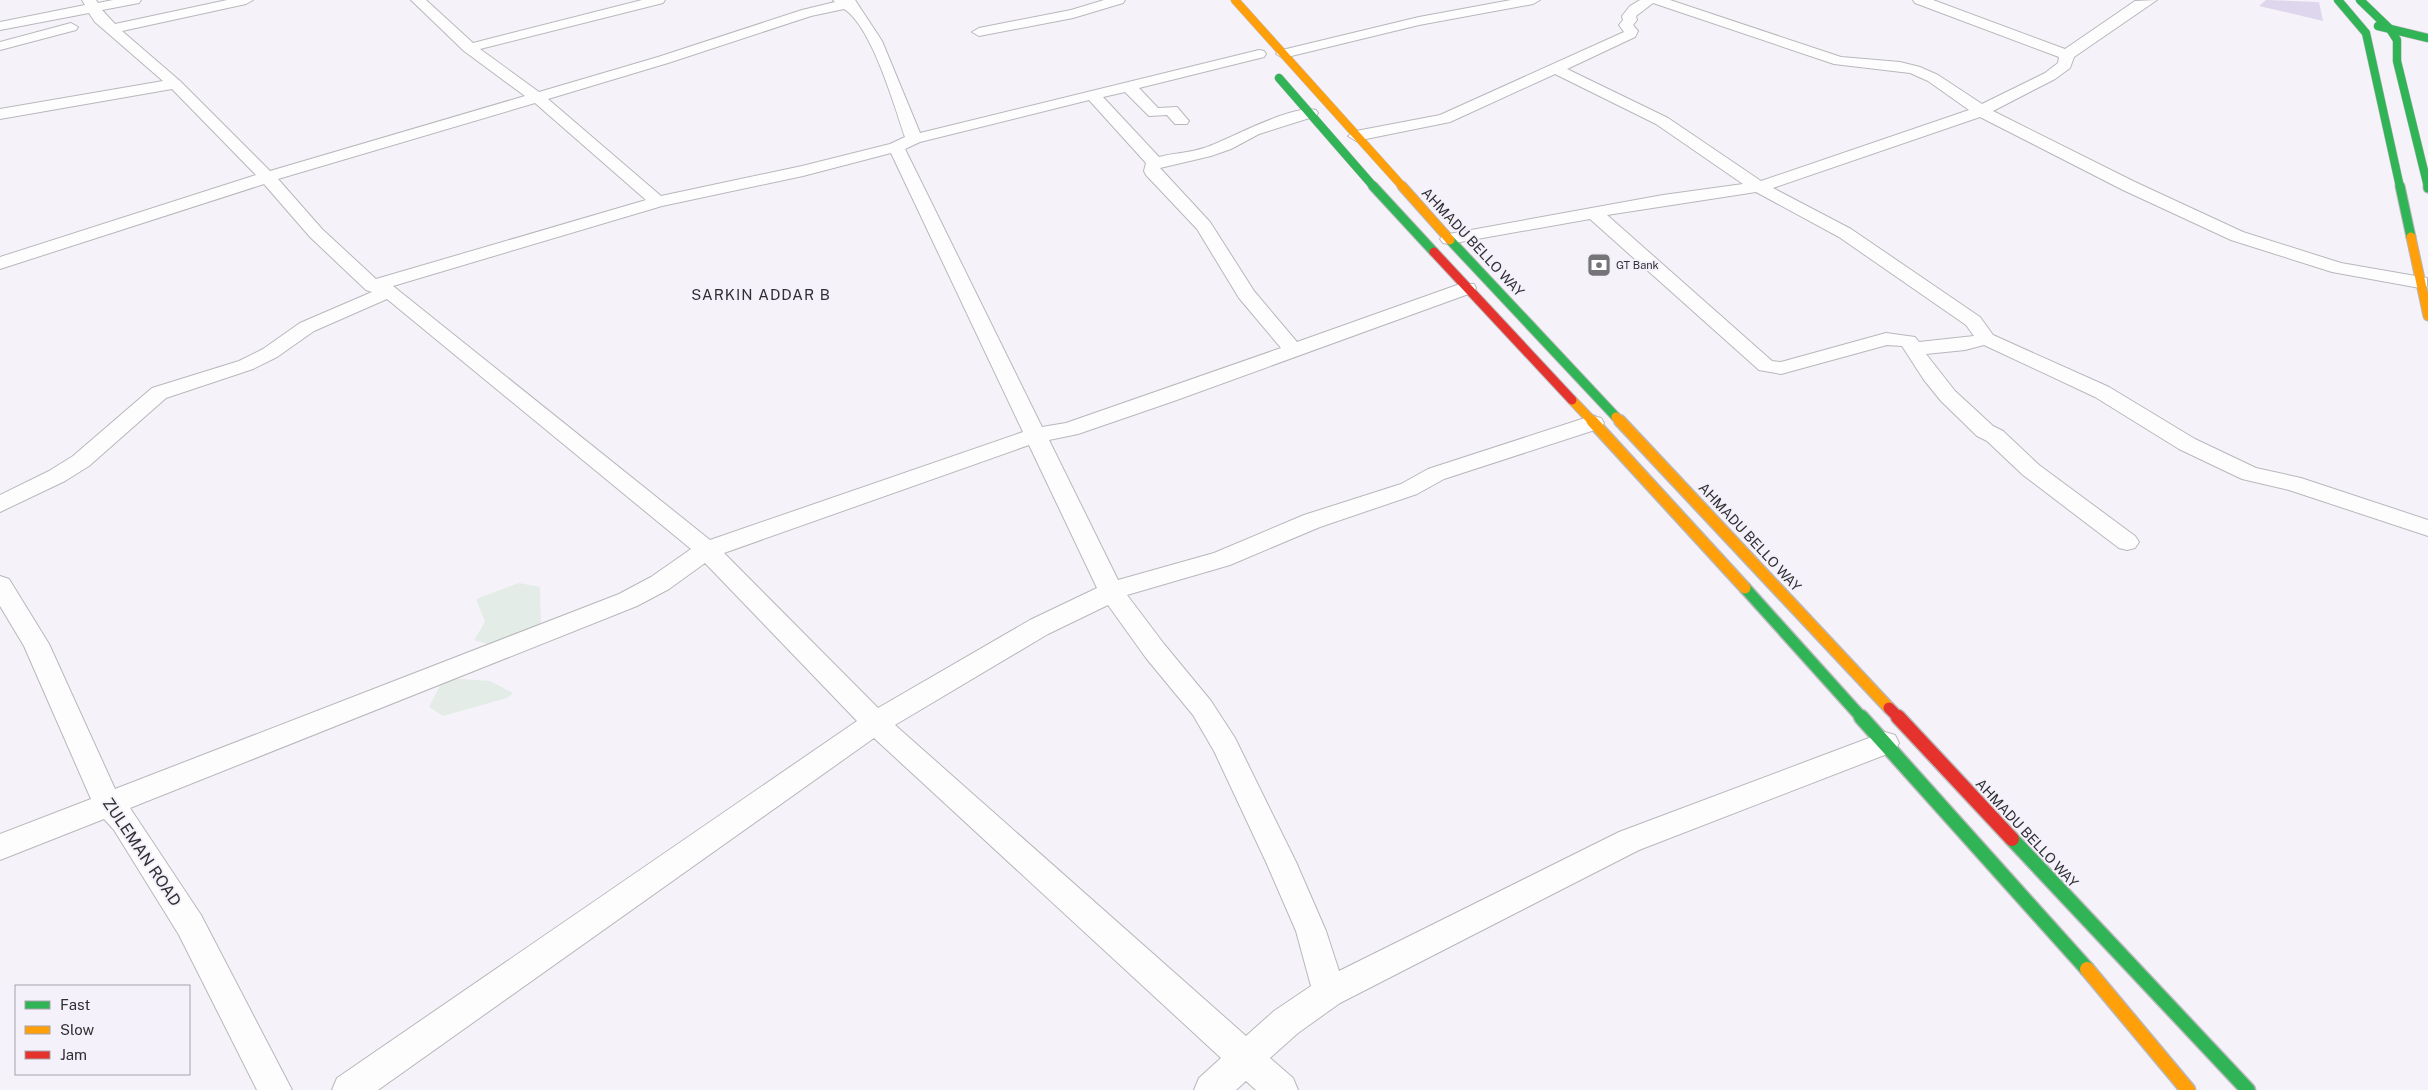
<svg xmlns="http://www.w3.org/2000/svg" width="2428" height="1090" viewBox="0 0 2428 1090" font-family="'Public Sans',sans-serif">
  <rect width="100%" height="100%" fill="#f5f3f9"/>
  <g fill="#e3ece6">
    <path d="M519,583L540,587L541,629L491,645L474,640L485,622L476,599Z"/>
    <path d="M444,678L490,681L513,693L507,698L443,716L429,707Z"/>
  </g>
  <path fill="#ded6ed" d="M2266,0L2319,2L2323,21L2259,6Z"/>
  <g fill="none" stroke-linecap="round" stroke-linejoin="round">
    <g stroke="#b8b7bb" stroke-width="2">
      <g id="street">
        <path d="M82,0H96L98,3L113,0H141L139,3L102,10L115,24L227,0H253L246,4L122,31L180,81L270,171L525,96L464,51L411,0H426L473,43L642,0H665L663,3L480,49L539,92L658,57L802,10L835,2L833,0H855L882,41L920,133L1259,50L1264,51L1266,54L1264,57L1139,88L1158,108L1177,107L1189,121L1187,124H1175L1167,115L1149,116L1125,92L1103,97L1159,157C1173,153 1189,153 1204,148C1228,140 1292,104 1316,110L1318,113L1316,116L1259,134L1231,149L1211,156L1160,168L1210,222L1254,291L1297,342L1460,284H1474L1476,288L1474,292L1174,401L1078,434L1049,440L1118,580L1214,553L1304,515L1401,484L1428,469L1585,418L1593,416L1601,418L1604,423L1601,428L1444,479L1417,494L1320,527L1230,565L1127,595L1164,644L1211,701L1235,738L1296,862L1326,931L1339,971L1619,832L1885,732L1895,735L1899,743L1895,751L1639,850L1340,1003L1298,1033L1270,1058L1293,1078L1298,1090H1256L1246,1081L1236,1090H1194L1199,1078L1221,1058L874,738L378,1090H332L337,1078L857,721L705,563L669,589L637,606L130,808L201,915L292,1090H257L179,935L114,830L104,819L0,860V834L91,799L24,646L0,606V576L9,579L49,644L115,789L619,594L651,577L691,549L387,299L314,331L277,357L253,369L166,398L89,466L65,481L0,512V495L49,471L73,456L152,388L239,361L263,349L300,323L372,292L366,290L310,237L264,184L0,269V257L256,175L172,89L0,119V109L163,81L95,22L89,13L0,30V22L85,5ZM844,9C872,27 894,105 905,137L890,144L802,166L661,196L548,99L668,63L811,16ZM1089,100L1146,163L1144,171L1146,175L1197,229L1239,298L1281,348L1066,423L1042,427L905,149L920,142ZM535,103L646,200L376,279L322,229L278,179ZM891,153L1023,432L710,540L393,286L662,206L803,176ZM1029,445L1097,588L1030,620L878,708L724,553ZM1108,605L1146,658L1193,715L1214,751L1266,862L1296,931L1311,986L1274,1011L1246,1036L895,725L1048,634Z"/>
        <path d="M1104,0H1125L1123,3L1073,18L979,36L972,32L979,28L1071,10Z"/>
        <path d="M1511,0H1540L1533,4L1419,25L1283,58L1276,54L1278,51L1419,17Z"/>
        <path d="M1640,0H1670L1841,57L1900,62L1920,67L1938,75L1982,104L2045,73L2058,63L2059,57L1915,3L1913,0H1933L2065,49L2135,1L2157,0L2074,57L2070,68L2055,79L1993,111L2135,182L2243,232L2341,263L2427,278V286L2420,288L2332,272L2231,240L2123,190L1980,117L1773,188L1851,229L1980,317L1993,335L2109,387L2195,439L2256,468L2301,478L2428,520V536L2289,490L2242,479L2179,449L2095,397L1984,345L1965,350L1926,354L1955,391L1993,426L2003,431L2039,465L2135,536L2139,542L2135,548L2127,550L2119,548L2023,475L1987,441L1977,436L1941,401L1924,380L1902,346L1887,345L1781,374L1759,370L1590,219L1449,244L1443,243L1440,239L1443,235L1449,234L1663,195L1743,184L1656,124L1555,74L1450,122L1356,141L1348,136L1356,131L1440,115L1624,32L1619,25L1623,20L1622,16L1630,6ZM1653,3L1834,64L1910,73L1928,81L1969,110L1761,181L1668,118L1567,69L1635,37L1638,31L1633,25L1637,20L1636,16ZM1756,192L1839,237L1966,325L1974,336L1919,342L1915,337L1886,333L1781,362L1772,361L1607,215Z"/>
        <path d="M71,23L78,27L76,30L0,50V42Z"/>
      </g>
    </g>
    <g stroke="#b8b7bb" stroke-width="9">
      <g id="fast-far3">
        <path d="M2338,0L2366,33L2400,187"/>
        <path d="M2360,0L2390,29L2397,40V61L2428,187"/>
        <path d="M2378,26L2428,38"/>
        <path d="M1279,78L1374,187"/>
      </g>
    </g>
    <g stroke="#b8b7bb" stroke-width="11">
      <g id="fast-far2">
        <path d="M1373,186L1434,252"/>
        <path d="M2400,186L2411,237"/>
        <path d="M2428,186V188"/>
        <path d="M1450,240L1616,417"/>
      </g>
    </g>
    <g stroke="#b8b7bb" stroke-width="14">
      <path id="fast-far1" d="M1745,588L1862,718"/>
    </g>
    <g stroke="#b8b7bb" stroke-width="17">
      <g id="fast">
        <path d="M1861,717L2087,969"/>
        <path d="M2012,839L2248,1090"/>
      </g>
    </g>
    <g stroke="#b8b7bb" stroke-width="9">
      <path id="slow-far3" d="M1235,0L1403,187"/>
    </g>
    <g stroke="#b8b7bb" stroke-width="11">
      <g id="slow-far2">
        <path d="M1402,186L1450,240"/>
        <path d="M2411,237L2428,316"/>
        <path d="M1572,400L1593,422"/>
        <path d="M1616,417L1621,422"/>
      </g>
    </g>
    <g stroke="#b8b7bb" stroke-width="14">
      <g id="slow-far1">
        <path d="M1592,421L1745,588"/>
        <path d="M1620,421L1889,708"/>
      </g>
    </g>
    <g stroke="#b8b7bb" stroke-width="17">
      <path id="slow" d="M2087,969L2188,1090"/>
    </g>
    <g stroke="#b8b7bb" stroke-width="11">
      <path id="jam-far2" d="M1434,252L1572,400"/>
    </g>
    <g stroke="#b8b7bb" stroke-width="14">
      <path id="jam-far1" d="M1889,708L1899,718"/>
    </g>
    <g stroke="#b8b7bb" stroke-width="17">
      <path id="jam" d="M1898,717L2012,839"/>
    </g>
    <use href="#street" fill="#fefdfe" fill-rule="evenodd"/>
    <use href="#fast-far3" stroke="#30b455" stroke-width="8"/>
    <use href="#fast-far2" stroke="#30b455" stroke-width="9"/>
    <use href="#fast-far1" stroke="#30b455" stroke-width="11"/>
    <use href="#fast" stroke="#30b455" stroke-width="14"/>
    <use href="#slow-far3" stroke="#ff9f0a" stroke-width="8"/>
    <use href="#slow-far2" stroke="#ff9f0a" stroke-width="9"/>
    <use href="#slow-far1" stroke="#ff9f0a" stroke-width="11"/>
    <use href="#slow" stroke="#ff9f0a" stroke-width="14"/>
    <use href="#jam-far2" stroke="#e5322d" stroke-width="9"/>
    <use href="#jam-far1" stroke="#e5322d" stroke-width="11"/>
    <use href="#jam" stroke="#e5322d" stroke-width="14"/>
  </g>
  <defs>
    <g id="bank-square" transform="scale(1.25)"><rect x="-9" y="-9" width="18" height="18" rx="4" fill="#757478" stroke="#f4f1fb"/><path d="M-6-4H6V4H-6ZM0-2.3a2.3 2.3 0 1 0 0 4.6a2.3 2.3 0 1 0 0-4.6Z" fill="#fff"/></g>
  </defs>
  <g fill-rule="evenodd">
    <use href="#bank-square" x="1599" y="265"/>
  </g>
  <g text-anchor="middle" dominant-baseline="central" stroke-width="4" stroke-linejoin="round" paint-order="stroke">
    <g font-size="11" fill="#302f32" stroke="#f4f1fb" text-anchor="start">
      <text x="1616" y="265">GT Bank</text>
    </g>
    <g font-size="14" fill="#302f32" stroke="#f4f1fb">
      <text transform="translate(1473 242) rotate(47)">AHMADU BELLO WAY</text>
      <text transform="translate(1750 537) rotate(47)">AHMADU BELLO WAY</text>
      <text transform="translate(2027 833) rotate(47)">AHMADU BELLO WAY</text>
    </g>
    <g font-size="15" letter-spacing="1" fill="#302f32" stroke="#f4f1fb">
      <text x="761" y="294">SARKIN ADDAR B</text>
    </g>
    <g font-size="16" fill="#302f32" stroke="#f4f1fb">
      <text transform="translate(142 852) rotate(56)">ZULEMAN ROAD</text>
    </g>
  </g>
  <rect x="15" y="985" width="175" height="90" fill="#f4f1fb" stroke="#a6a3ab"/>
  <rect x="25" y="1001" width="25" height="8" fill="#30b455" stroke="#a6a3ab"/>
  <text x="60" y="1010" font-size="15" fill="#302f32">Fast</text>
  <rect x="25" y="1026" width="25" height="8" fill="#ff9f0a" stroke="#a6a3ab"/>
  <text x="60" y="1035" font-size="15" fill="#302f32">Slow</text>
  <rect x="25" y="1051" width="25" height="8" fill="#e5322d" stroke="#a6a3ab"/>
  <text x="60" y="1060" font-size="15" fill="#302f32">Jam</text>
</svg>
